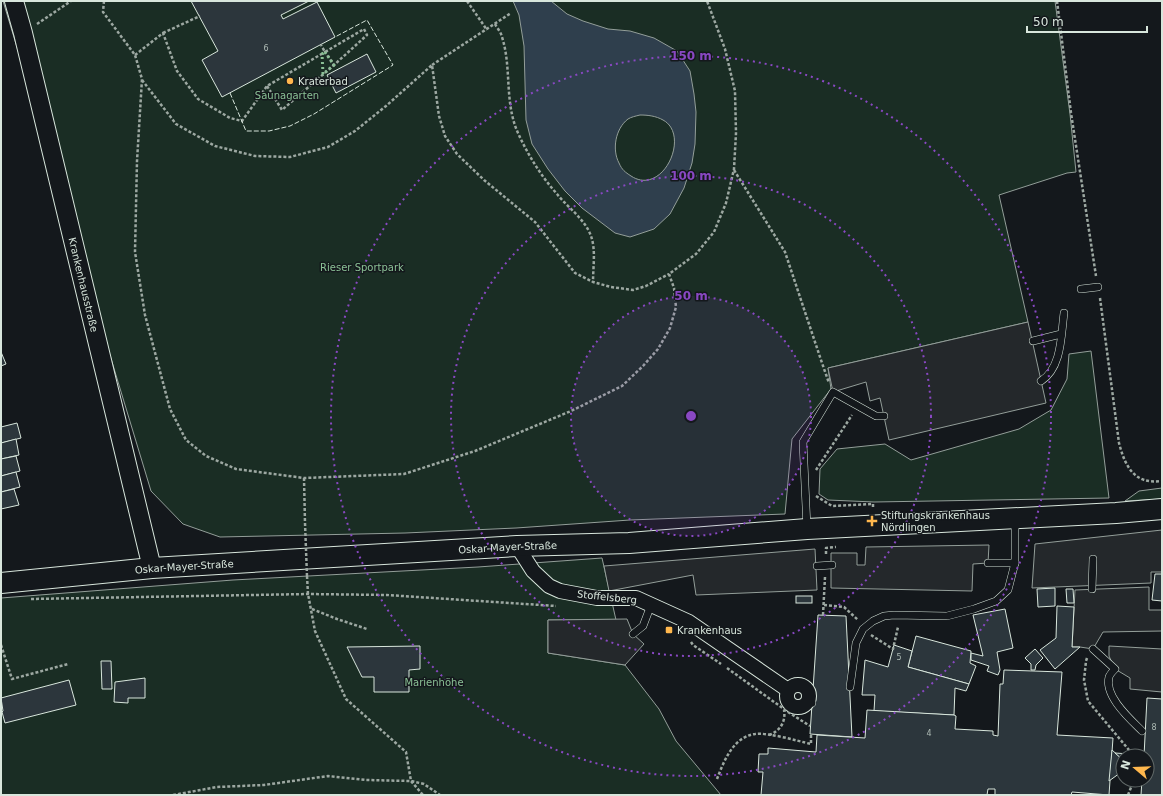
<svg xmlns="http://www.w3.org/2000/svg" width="1163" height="796" viewBox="0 0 1163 796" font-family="'DejaVu Sans',sans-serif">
  <rect width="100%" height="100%" fill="#14181c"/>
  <g fill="#1a2d24" stroke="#939e99">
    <path d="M3,1H1055L1070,114L1076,172L1067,173L999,195L1028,322L828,368L831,389L792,439L785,514L630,520L516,528L405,533L220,537L183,524L151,491Z"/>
    <path d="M1091,351L1109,498L874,502L828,500L819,494L820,469L837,449L885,444L911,460L1019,429L1051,410L1067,379L1069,354Z"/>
    <path d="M1162,488V499L1125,501L1139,491Z"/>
    <path d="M602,558L616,620H548V653L625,665L659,709L676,741L721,795H1V598L233,580L478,567Z"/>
  </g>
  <g fill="#24282b" stroke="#939e99">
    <path d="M1028,322L1046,403L889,440L880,398L870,401L866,382L833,392L828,368Z"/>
    <path d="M1162,530V572H1151V583L1032,588L1035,544Z"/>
    <path d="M989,545L988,563L973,564L972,591L831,588V553H857V565H865L866,547Z"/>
    <path d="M815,549L817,590L696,595L693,575L609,591L604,566Z"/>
    <path d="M1149,587V610H1162V631L1103,632L1093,649L1080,647H1072L1075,590Z"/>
    <path d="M627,619L633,634L644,644L625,665L548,653V620Z"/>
    <path d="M1109,646L1162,649V692L1130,689V678L1115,669L1109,656Z"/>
  </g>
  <path fill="#2f3f4d" stroke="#939e99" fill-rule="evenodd" d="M513,1H551L567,14L583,21L608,29L630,31L654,38L677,51L690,71L694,94L696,112L695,144L692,163L684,188L670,214L654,229L630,237L615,233L582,208L565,191L548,169L532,144L526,120L524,46L519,15ZM640,115C648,115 656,116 663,120C691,135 663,197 631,176C625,172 622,170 619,163C612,150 615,129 628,119C631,117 636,116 640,115Z"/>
  <g fill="#2c363c" stroke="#d8e6dc">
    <path d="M191,1H309L281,15L283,19L317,2L335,37L222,97L202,60L218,51Z"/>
    <path d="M367,54L376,72L336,93L327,75Z"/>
    <path d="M1,352L6,364L1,366Z"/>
    <path d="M17,423L21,438L1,443V427Z"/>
    <path d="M16,439L19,455L1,459V443Z"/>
    <path d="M16,456L20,471L1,476V459Z"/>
    <path d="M16,472L20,487L1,492V476Z"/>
    <path d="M14,489L19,505L1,509V492Z"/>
    <path d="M1155,574H1162V601L1152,600Z"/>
    <path d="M1055,588V606L1038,607L1037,589Z"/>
    <path d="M1066,589H1073L1074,603H1067Z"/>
    <rect x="796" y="596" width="16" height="7"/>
    <path d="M1057,606L1074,607L1072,647H1080L1055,669L1040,650L1056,638Z"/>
    <path d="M1005,609L1013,648L997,652L1000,670L998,675L987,671L989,666L971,660V653L983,656L973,615Z"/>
    <path d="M818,615L846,616L852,737L810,734Z"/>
    <path d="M916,636L971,651L970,663L976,666L969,684L908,667Z"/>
    <path d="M894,645L912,651L908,667L969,684L966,691L955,688L954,715L874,711L875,695H862L865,660L888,667Z"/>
    <path d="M420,646V669L409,670V692H374V677H362L347,647Z"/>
    <path d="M1035,649L1043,658L1036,665L1035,670H1031V664L1025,658Z"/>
    <path d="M101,661H111L112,689H102Z"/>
    <path d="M1004,670L1062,672L1057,735L1113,738L1109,795L1072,792L1071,795H995V789H988L987,795H761L763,772H758L759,754H768V748L816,752L817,735L865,738L867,710L954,715L956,716L955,729L993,731V735L998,736L1000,684H1003Z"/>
    <path d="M145,678V698H128V703L114,702L115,682Z"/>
    <path d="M69,680L76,705L5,723L2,712L3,711L1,698Z"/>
    <path d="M1147,698L1162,699V795H1141L1142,780H1147V756H1144Z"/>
    <path d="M1112,750L1122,759L1123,757V774L1122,775L1120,773L1109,781Z"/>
    <path d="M1115,753L1144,755V756H1123L1122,759Z"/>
  </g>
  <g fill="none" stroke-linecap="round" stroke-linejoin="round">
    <g stroke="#d8e6dc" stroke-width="8">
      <g id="service">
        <path d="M1081,289L1098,287"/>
        <path d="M1033,341L1061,334"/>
        <path d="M1041,381C1062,368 1061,335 1064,313"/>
        <path d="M807,528L803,442L833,392L876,416H884"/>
        <path d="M988,563H1015"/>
        <path d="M817,566L832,565"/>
        <path d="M1092,589L1093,559"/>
        <path d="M633,634L643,626L651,605"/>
        <path d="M1093,649L1115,669C1113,671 1110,674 1109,677C1104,696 1130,719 1142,731"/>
        <path d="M850,687L856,643L863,629L873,621L884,616L894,615L947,616L974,609L996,601L1008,590L1015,563V519"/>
        <path d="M807,702L812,703"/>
      </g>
    </g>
    <g stroke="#d8e6dc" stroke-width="16">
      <g id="minor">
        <path d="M517,546L533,571L549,586L560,591L597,598H636L689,622L788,690"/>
        <circle cx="798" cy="696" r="11"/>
      </g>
    </g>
    <g stroke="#d8e6dc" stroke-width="20">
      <g id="tertiary">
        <path id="s1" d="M14,1L23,33L152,568"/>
      </g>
    </g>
    <g stroke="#d8e6dc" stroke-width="22">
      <g id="secondary">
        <path id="s2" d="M1,583L152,568L517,546L629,543L807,529L1116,513L1162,509"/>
      </g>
    </g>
    <g stroke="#9da8a2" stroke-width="2.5" stroke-dasharray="3 2" stroke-linecap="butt">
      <path d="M104,1L103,12L135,55L142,79L137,161L135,252L145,315L170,409L186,440L206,456L236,469L304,478L404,474L475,451L571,411L622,386L643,366L658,349L670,328L676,307L674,288L669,274L696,254L714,232L726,203L734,169L736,133L735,91L725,49L707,1"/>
      <path d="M467,1L487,30"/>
      <path d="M1057,1L1071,113L1096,276"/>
      <path d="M37,24L71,1"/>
      <path d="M495,24C497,28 501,32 502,37C512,68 504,102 518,133C528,155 541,176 557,194C568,208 585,219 591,236C596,250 593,267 593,282"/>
      <path d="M163,33L200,16"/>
      <path d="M135,55L163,33L177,71L198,99L230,118L242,121L267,86L325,52L334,65L367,35L364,29L325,52L321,45"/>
      <path d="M432,65L511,13"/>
      <path d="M142,80L176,124L215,146L255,156L290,157L328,147L355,131L386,106L432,65L439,116L445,136L457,154L484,180L535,222L575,273L593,282L611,287L633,290L646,286L669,274"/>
      <path d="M267,86L282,110L334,65"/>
      <path d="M734,170L785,252L822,363L829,383"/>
      <path d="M1100,298L1119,443C1125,466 1134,485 1162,481"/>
      <path d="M816,470L852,415"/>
      <path d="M304,478L305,523"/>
      <path d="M816,496L832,506L873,504V509"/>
      <path d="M826,554V548L836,547"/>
      <path d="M307,576L308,594L315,631L346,699L406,752L411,781L423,795"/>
      <path d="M31,599L308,594L387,595L556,606"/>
      <path d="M824,605L844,607L858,620"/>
      <path d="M312,609L337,619L367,629"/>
      <path d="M823,615L825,577"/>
      <path d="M871,635L893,649L898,627"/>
      <path d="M691,642L693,645L721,664"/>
      <path d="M1,645L12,679L68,664"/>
      <path d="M1087,658L1086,661L1084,680L1088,701L1134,756"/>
      <path d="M727,668L788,712L810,726"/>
      <path d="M769,735C780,731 786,722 784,710"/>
      <path d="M717,779C724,761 733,737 755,734C767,732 798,741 811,744V734"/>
      <path d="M173,795L217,787L264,785L328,776L366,780L411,781L424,784L440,795"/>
      <path d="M1128,795L1134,780"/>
    </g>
    <use href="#service" stroke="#14181c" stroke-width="7"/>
    <use href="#minor" stroke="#14181c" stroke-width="14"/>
    <use href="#tertiary" stroke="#14181c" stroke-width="18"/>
    <use href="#secondary" stroke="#14181c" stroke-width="20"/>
    <path stroke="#9da8a2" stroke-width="2.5" stroke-dasharray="3 2" stroke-linecap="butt" d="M305,523L307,576"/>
    <path stroke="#8ac095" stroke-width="3" stroke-dasharray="2 3" stroke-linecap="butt" d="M325,52L334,65L323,74L322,54Z"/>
    <path stroke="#d8e6dc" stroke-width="1" stroke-dasharray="5 2" stroke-linecap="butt" d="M230,93L246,131H269L290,126L314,114L393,65L367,20L335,37"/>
  </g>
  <circle cx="691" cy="416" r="120" fill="#8948c3" fill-opacity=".12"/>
  <g fill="none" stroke="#8948c3" stroke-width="2" stroke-dasharray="2 4">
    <circle cx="691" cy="416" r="120"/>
    <circle cx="691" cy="416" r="240"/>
    <circle cx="691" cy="416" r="360"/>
  </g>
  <g fill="#ffb74d" stroke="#14181c" stroke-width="1.5">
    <circle cx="290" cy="81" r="4"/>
    <path d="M870 515h4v4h4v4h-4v4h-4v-4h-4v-4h4z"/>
    <rect x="665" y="626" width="8" height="8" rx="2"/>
  </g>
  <g text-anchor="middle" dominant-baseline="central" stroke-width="3" stroke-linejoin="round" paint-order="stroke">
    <g font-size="8" fill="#adbab4">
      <text x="266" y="48">6</text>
      <text x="899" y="657">5</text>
      <text x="1154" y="727">8</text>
      <text x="929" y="733">4</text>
    </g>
    <g font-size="10" fill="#d8e6dc" stroke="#14181c" text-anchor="start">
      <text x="298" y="81">Kraterbad</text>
      <text x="881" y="515">Stiftungskrankenhaus<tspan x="881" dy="12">Nördlingen</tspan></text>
      <text x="677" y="630">Krankenhaus</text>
    </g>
    <g font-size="10" fill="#8ac095" stroke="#14181c">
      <text x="287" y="95">Saunagarten</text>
      <text x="362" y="267">Rieser Sportpark</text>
      <text x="434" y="682">Marienhöhe</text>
    </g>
    <g font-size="10" fill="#d8e6dc" stroke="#14181c">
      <text stroke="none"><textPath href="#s1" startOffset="292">Krankenhausstraße</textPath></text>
      <text stroke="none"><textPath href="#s2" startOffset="508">Oskar-Mayer-Straße</textPath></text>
      <text stroke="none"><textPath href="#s2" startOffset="184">Oskar-Mayer-Straße</textPath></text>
      <text transform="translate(607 597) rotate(6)">Stoffelsberg</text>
    </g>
  </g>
  <circle cx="691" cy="416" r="6" fill="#8948c3" stroke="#14181c" stroke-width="2"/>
  <g font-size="12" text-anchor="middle" font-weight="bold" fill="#8948c3" stroke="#14181c" stroke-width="3" stroke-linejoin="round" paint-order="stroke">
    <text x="691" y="60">150 m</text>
    <text x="691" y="180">100 m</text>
    <text x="691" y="300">50 m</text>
  </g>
  <rect width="1163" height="796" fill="none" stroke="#d8e6dc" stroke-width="4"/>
  <g transform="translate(1135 768) rotate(289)"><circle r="19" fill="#14181c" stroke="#626a69"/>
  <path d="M0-3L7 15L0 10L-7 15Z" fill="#ffb74d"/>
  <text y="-6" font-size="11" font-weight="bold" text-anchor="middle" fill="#d8e6dc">N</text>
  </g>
  <path d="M1027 26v6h120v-6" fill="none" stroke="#d8e6dc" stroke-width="2"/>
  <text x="1033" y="26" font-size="12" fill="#d8e6dc" stroke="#14181c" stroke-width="3" paint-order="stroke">50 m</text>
</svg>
